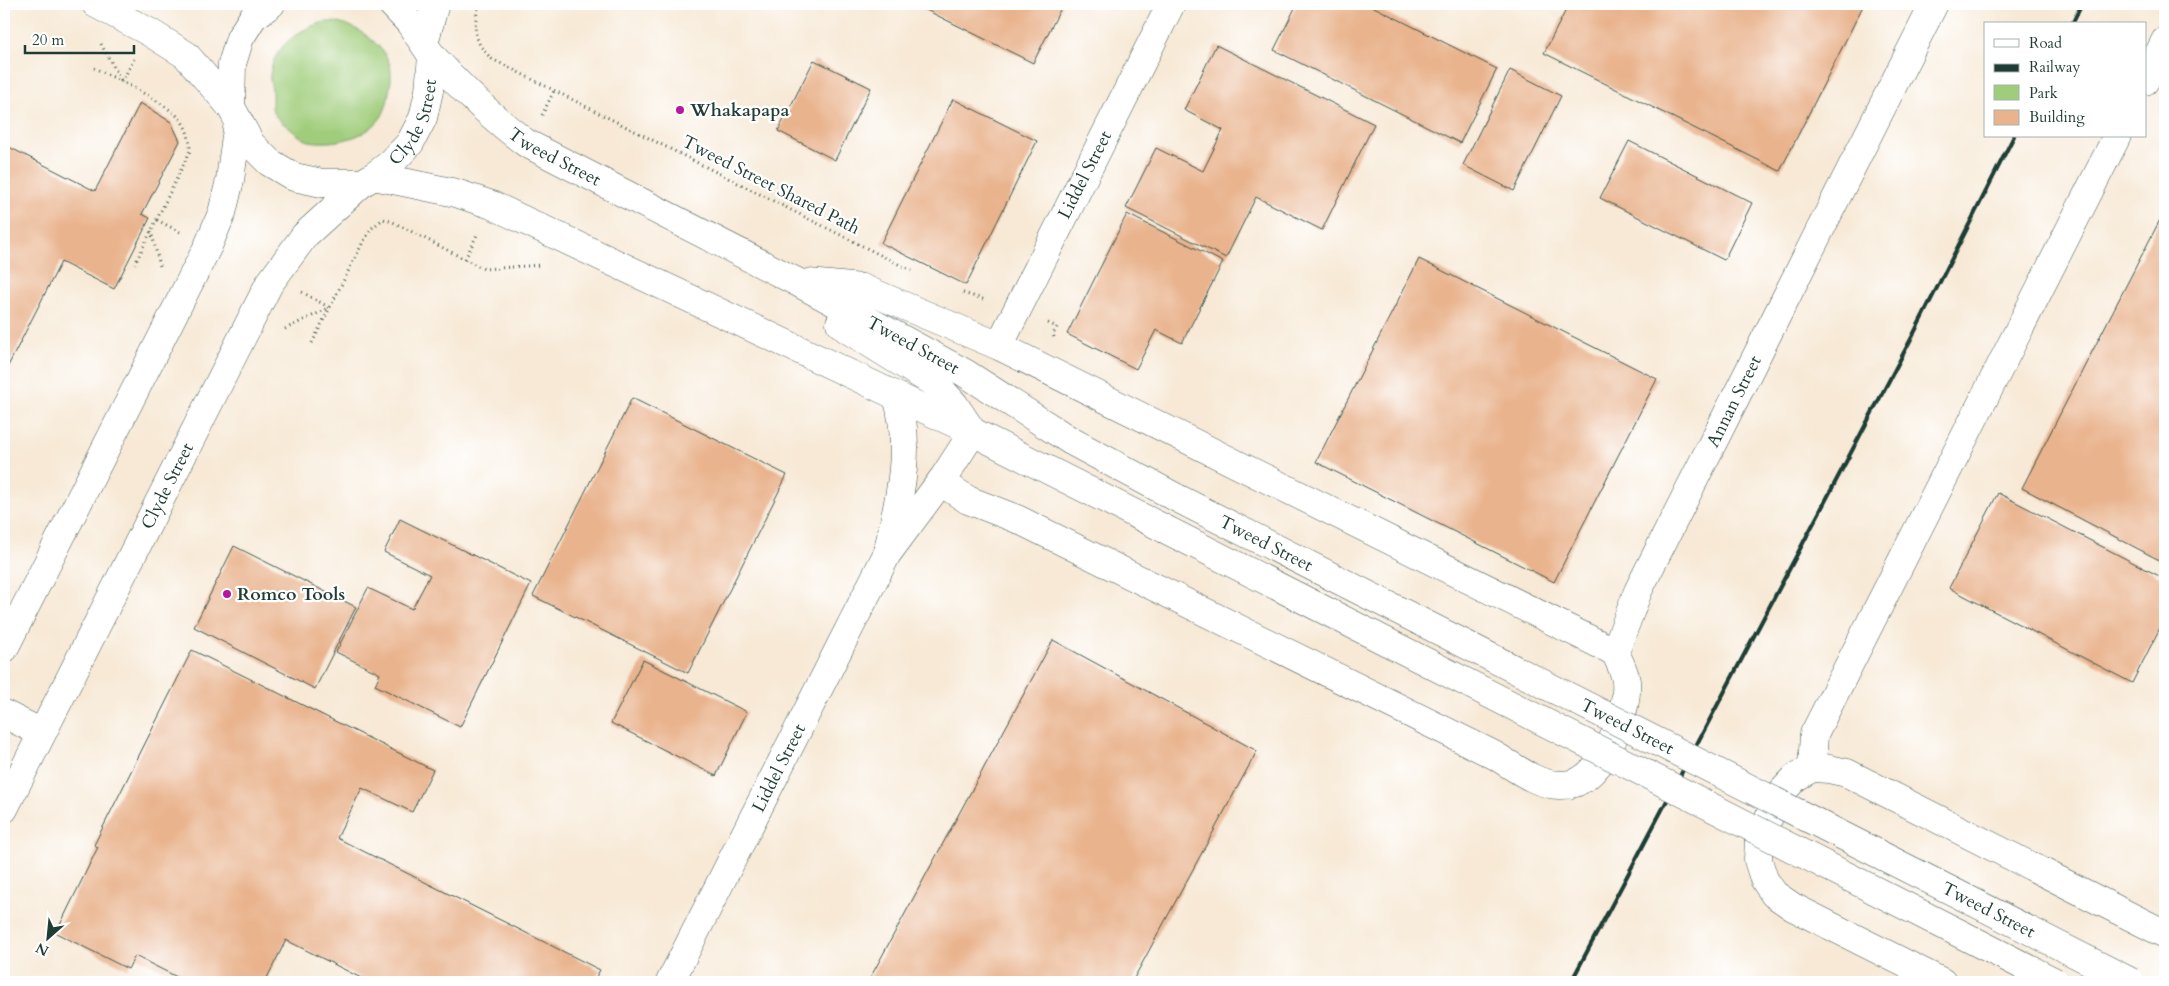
<svg xmlns="http://www.w3.org/2000/svg" width="2169" height="986" viewBox="0 0 2169 986" font-family="Cardo,serif">
  <rect width="100%" height="100%" fill="#fff"/>
  <filter id="ink" filterUnits="userSpaceOnUse"><feTurbulence type="fractalNoise" baseFrequency=".02" numOctaves="2"/><feDisplacementMap in="SourceGraphic" scale="10" xChannelSelector="R" yChannelSelector="G"/><feConvolveMatrix kernelMatrix="1 2 1 2 8 2 1 2 1" color-interpolation-filters="sRGB"/></filter>
  <filter id="wash" filterUnits="userSpaceOnUse"><feTurbulence type="fractalNoise" baseFrequency=".0096" numOctaves="4" result="noise"/><feDisplacementMap in="SourceGraphic" scale="20" xChannelSelector="R" yChannelSelector="G"/><feGaussianBlur stdDeviation="1.12" result="paint"/><feColorMatrix in="noise" values="0 0 0 0 0 0 0 0 0 0 0 0 0 0 0 0 0 1.4 0 .05"/><feComposite in="paint" operator="in"/></filter>
  <g filter="url(#wash)">
    <rect width="100%" height="100%" fill="#f7e9d6"/>
    <path fill="#a0cd7b" stroke="#608558" d="M325,22C333,22 341,22 348,25C364,32 386,48 390,66C392,74 391,84 389,92C388,101 385,113 379,120C364,139 331,145 309,141C301,139 291,129 284,124C268,111 273,108 272,91C272,86 269,81 270,76C272,47 300,28 325,22Z"/>
    <g id="blocks">
      <g fill="#e9b38d">
        <path d="M914,4H1063L1033,63Z"/>
        <path d="M1297,4H1368L1497,69L1460,143L1274,50Z"/>
        <path d="M1569,4H1864L1780,171L1544,53Z"/>
        <path d="M1216,45L1374,124L1322,230L1256,197L1226,258L1126,208L1156,148L1203,171L1223,130L1184,110Z"/>
        <path d="M814,60L871,88L835,160L778,131Z"/>
        <path d="M1510,70L1561,96L1514,191L1463,165Z"/>
        <path d="M953,99L1037,141L966,285L881,243Z"/>
        <path d="M140,103L171,122L180,141L142,214L150,218L114,289L61,262L4,374V158L9,147L95,191Z"/>
        <path d="M1629,141L1752,203L1724,260L1600,198Z"/>
        <path d="M2165,210V563L2022,488Z"/>
        <path d="M1127,214L1223,262L1182,343L1156,330L1136,369L1067,334Z"/>
        <path d="M1419,259L1657,379L1554,582L1316,462Z"/>
        <path d="M632,398L787,475L688,673L533,596Z"/>
        <path d="M1998,493L2165,579V618L2132,683L1949,588Z"/>
        <path d="M400,519L531,584L460,727L375,685L380,674L336,652L368,588L412,609L430,575L384,552Z"/>
        <path d="M234,546L356,607L315,689L194,627Z"/>
        <path d="M1053,640L1257,751L1132,982H868Z"/>
        <path d="M192,650L433,770L412,812L362,788L337,838L600,970L593,982H369L286,940L265,982H187L135,956L128,969L56,933L98,847L94,845Z"/>
        <path d="M643,660L747,712L716,776L611,723Z"/>
      </g>
    </g>
  </g>
  <g filter="url(#ink)">
    <use href="#blocks" fill-opacity="0" stroke="#3f574c" stroke-width="1"/>
    <g fill="none" stroke-linecap="round" stroke-linejoin="round">
      <g stroke="#3f574c" stroke-width="29">
        <g id="minor">
          <path d="M1171,4L999,346L1615,652"/>
          <path d="M2145,81L2165,41"/>
          <path id="s1" d="M941,482L968,500L1017,519L1494,755C1513,766 1538,786 1560,785C1565,785 1575,784 1579,781C1606,768 1629,710 1626,681C1625,672 1619,661 1615,652L1638,591L1934,4"/>
          <path d="M4,714L42,733"/>
          <path d="M1812,768L1814,734L2117,136"/>
          <path d="M1812,768L1829,769L1847,773L2165,934"/>
          <path d="M1812,768L1796,777L1780,794L1759,838L1758,860L1764,879L1774,894L1793,907L1942,982"/>
        </g>
      </g>
      <g stroke="#3f574c" stroke-width="29">
        <g id="tertiary">
          <path d="M889,545C900,497 912,446 897,397"/>
          <path id="s2" d="M670,982L887,554L944,477L973,432"/>
        </g>
      </g>
      <g stroke="#3f574c" stroke-width="29">
        <g id="secondary">
          <path d="M96,4L149,32L186,55L231,107"/>
          <path id="s3" d="M432,56C461,88 491,117 526,143L797,282L965,373L1071,441L1177,498"/>
          <path d="M374,176L456,193L492,205L973,432L1165,529"/>
          <path d="M808,283L862,288L999,346"/>
          <path d="M840,323L847,329L937,385L954,404L972,431"/>
        </g>
      </g>
      <g stroke="#3f574c" stroke-width="29">
        <g id="trunk">
          <path id="s4" d="M271,4L253,17L240,38L232,64L231,107L251,144L269,162L294,177L322,183H362L374,176L390,164L410,143L423,118L429,91L432,56L409,22L392,4"/>
          <path d="M424,43L435,4"/>
          <path d="M4,649L208,246L222,213L230,180L238,122"/>
          <path id="s5" d="M4,809L269,284L305,235L362,183"/>
        </g>
      </g>
      <g stroke="#3f574c" stroke-width="3" stroke-dasharray="1 4" stroke-linecap="butt">
        <path d="M479,4C473,28 473,42 492,59L914,272"/>
        <path d="M101,44L122,82"/>
        <path d="M94,68C115,78 165,102 179,118C187,127 190,138 190,151L135,264"/>
        <path d="M122,82L134,59"/>
        <path d="M542,115L554,91"/>
        <path d="M157,220L180,232"/>
        <path d="M151,231L160,266"/>
        <path d="M465,259L477,235"/>
        <path d="M302,292L330,308"/>
        <path d="M963,293L986,300"/>
        <path d="M1048,323L1057,327L1053,334L1054,337"/>
        <path d="M285,329L329,308"/>
        <path d="M312,343L363,242L372,228L383,219L393,222L484,269L541,265"/>
      </g>
      <use href="#minor" stroke="#fff" stroke-width="28"/>
      <use href="#tertiary" stroke="#fff" stroke-width="28"/>
      <use href="#secondary" stroke="#fff" stroke-width="28"/>
      <use href="#trunk" stroke="#fff" stroke-width="28"/>
      <g stroke="#1f3d34" stroke-width="4">
        <path d="M2072,24L2082,4"/>
        <path d="M1571,982L1911,339L2014,136"/>
      </g>
      <g stroke="#3f574c" stroke-width="29" stroke-linecap="butt">
        <g id="secondary-bridge">
          <path id="s6" d="M1177,498L2131,982"/>
          <path d="M1165,529L2055,982"/>
        </g>
      </g>
      <use href="#secondary-bridge" stroke="#fff" stroke-width="28"/>
    </g>
  </g>
  <g fill="#b5179e" stroke="#fff" stroke-width="2">
    <circle cx="680" cy="110" r="5"/>
    <circle cx="227" cy="594" r="5"/>
  </g>
  <g text-anchor="middle" dominant-baseline="central" stroke-width="4.5" stroke-linejoin="round" paint-order="stroke">
    <g font-size="18" font-weight="bold" fill="#1f3d34" stroke="#fff" text-anchor="start">
      <text x="690" y="110">Whakapapa</text>
      <text x="237" y="594">Romco Tools</text>
    </g>
    <g font-size="18" fill="#1f3d34" stroke="#fff">
      <text stroke="none"><textPath href="#s4" startOffset="366">Clyde Street</textPath></text>
      <text stroke="none"><textPath href="#s3" startOffset="160">Tweed Street</textPath></text>
      <text transform="translate(1085 175) rotate(-63)">Liddel Street</text>
      <text transform="translate(771 185) rotate(27)">Tweed Street Shared Path</text>
      <text stroke="none"><textPath href="#s3" startOffset="565">Tweed Street</textPath></text>
      <text stroke="none"><textPath href="#s1" startOffset="1134">Annan Street</textPath></text>
      <text stroke="none"><textPath href="#s5" startOffset="362">Clyde Street</textPath></text>
      <text stroke="none"><textPath href="#s6" startOffset="100">Tweed Street</textPath></text>
      <text stroke="none"><textPath href="#s6" startOffset="505">Tweed Street</textPath></text>
      <text stroke="none"><textPath href="#s2" startOffset="240">Liddel Street</textPath></text>
      <text stroke="none"><textPath href="#s6" startOffset="910">Tweed Street</textPath></text>
    </g>
  </g>
  <rect width="2169" height="986" fill="none" stroke="#fff" stroke-width="20"/>
  <rect x="1984" y="22" width="162" height="115" fill="#ffffff" stroke="#a5b1ae"/>
  <rect x="1994" y="39" width="25" height="8" fill="#ffffff" stroke="#a5b1ae"/>
  <text x="2029" y="48" font-size="15" fill="#1f3d34">Road</text>
  <rect x="1994" y="64" width="25" height="8" fill="#1f3d34" stroke="#a5b1ae"/>
  <text x="2029" y="72" font-size="15" fill="#1f3d34">Railway</text>
  <rect x="1994" y="85" width="25" height="15" fill="#a0cd7b" stroke="#a5b1ae"/>
  <text x="2029" y="98" font-size="15" fill="#1f3d34">Park</text>
  <rect x="1994" y="110" width="25" height="15" fill="#e9b38d" stroke="#a5b1ae"/>
  <text x="2029" y="122" font-size="15" fill="#1f3d34">Building</text>
  <g transform="translate(48 938) rotate(207)" stroke="#ffffff" stroke-width="4" paint-order="stroke">
  <path d="M0-4L9 19L0 12L-9 19Z" fill="#1f3d34"/>
  <text y="-8" font-size="14" font-weight="bold" text-anchor="middle" fill="#1f3d34">N</text>
  </g>
  <path d="M25 45v8h109v-8" fill="none" stroke="#1f3d34" stroke-width="2.5"/>
  <text x="32" y="45" font-size="15" fill="#1f3d34" stroke="#ffffff" stroke-width="4" paint-order="stroke">20 m</text>
</svg>
